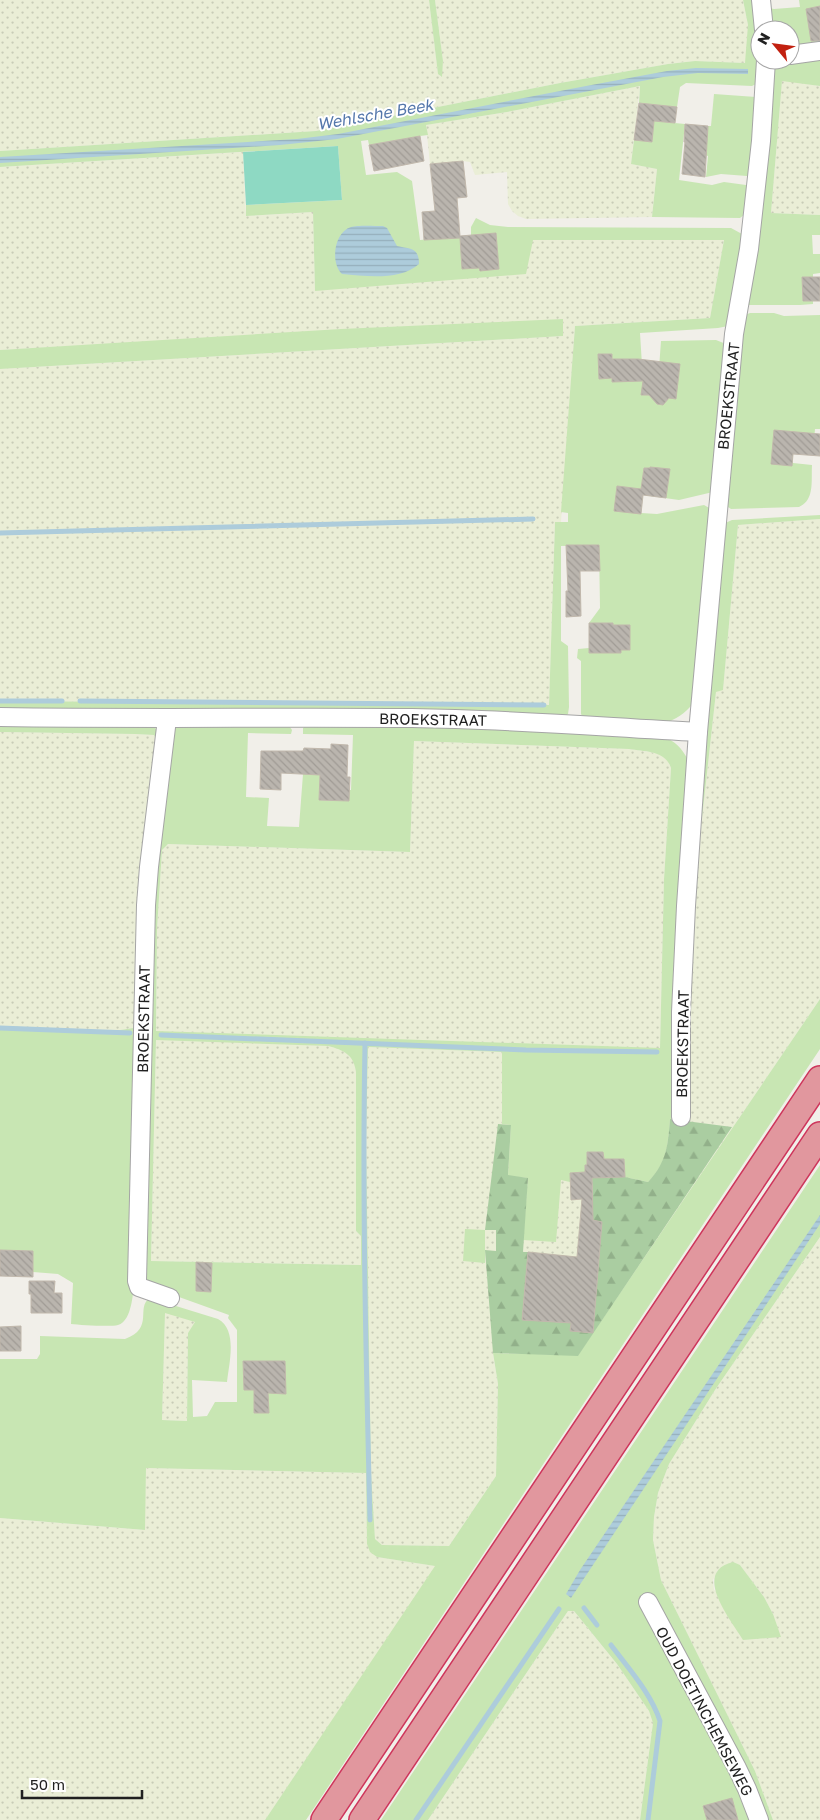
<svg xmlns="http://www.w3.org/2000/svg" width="820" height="1820" viewBox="0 0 820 1820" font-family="'Golos Text',sans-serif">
  <defs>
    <pattern id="farmland-dots" width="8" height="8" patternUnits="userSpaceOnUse" patternTransform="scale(1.25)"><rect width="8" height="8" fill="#eaeed6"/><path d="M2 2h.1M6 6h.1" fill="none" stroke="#c8ccb7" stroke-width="1.8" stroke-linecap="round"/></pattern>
    <pattern id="forest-firs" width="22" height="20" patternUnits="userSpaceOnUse" patternTransform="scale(1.25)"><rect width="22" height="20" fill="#aacda1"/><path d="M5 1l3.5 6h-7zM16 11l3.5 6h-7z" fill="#92b08a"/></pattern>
    <pattern id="water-rules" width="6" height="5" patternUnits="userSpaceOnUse" patternTransform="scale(1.25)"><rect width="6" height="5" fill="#adccdb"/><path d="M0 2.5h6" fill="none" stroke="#95afbc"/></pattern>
    <pattern id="building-back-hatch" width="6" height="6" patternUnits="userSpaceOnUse" patternTransform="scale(1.25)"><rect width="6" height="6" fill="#bab5ae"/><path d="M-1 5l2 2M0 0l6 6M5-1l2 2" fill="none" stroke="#a09b95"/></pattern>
  </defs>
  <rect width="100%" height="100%" fill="#f1efe9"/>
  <g fill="url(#farmland-dots)" fill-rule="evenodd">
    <path d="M0,0H429L438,73L441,77L443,61L435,0H743L748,25V48L746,63L695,61L668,64L560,83L316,131L0,151Z"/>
    <path d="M782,80L820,86V215L771,213Z"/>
    <path d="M640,86L631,164L657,169L652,217L526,219L518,216L512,211L508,204L507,172L475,175L470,162L463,161L430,164L426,125L507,112Z"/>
    <path d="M243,152L246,216L313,212L315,290L533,240H724L710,318L575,326L561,522H555L549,705L0,701V369L563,336L134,343L0,350V167Z"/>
    <path d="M820,519V999L593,1333L493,1354L498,1384L496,1476L449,1546L382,1545L375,1539L371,1473L366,1141L368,1047L502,1052L503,1061L670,1065L687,982L699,827L702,818L716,692L723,689L738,525Z"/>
    <path d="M0,732L135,734L154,735L157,741L137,1023L133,1028L114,1031L0,1026Z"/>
    <path d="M414,741L629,749L656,753L663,756L668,761L671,768L664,879L660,1049L156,1032L157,929L162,850L168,844L410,852Z"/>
    <path d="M156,1039L328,1046L340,1049L349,1054L355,1062L356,1072V1231L361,1236V1265L151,1261Z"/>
    <path d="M820,1237V1820H773L755,1771L661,1580L653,1540L654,1517L658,1493L669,1464L715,1390ZM740,1565L764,1597L773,1614L714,1590L713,1580L718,1570Z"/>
    <path d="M165,1312L196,1322L188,1333L187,1421L162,1420Z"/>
    <path d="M146,1468L366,1473L367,1544L377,1557L436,1566L265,1820H0V1518L144,1530Z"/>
    <path d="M568,1611H574L617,1664L649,1711L653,1723L640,1820H428Z"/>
  </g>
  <g fill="#c8e6b3" fill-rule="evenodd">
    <path d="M429,0H435L443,61L442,77L438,74Z"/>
    <path d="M743,0H753C757,29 760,55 756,84L752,86L686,83L680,87L677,107L639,103L640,86L507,112L426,125L428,135L420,136L369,145L368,140L361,141L366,175L397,172L412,181L420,240L476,235H471V227L476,218L490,225L508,227L731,228L742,234L728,326L718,328L640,333L643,381L658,382L661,341L716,340L726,344L713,492L679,500L643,495L641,513L657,514L704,505L711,509L695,700C688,711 680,717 668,722L584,719L581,714V661L577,658L578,649L589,648V623L600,608L599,545L561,546V641L568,646L569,707L568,714L565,717L0,710V701L549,705L555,522H568V513L561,512L575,326L710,318L724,240H533L526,274L315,291L313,212L246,216V205L342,200L338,146L0,167V151L316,131L560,83L668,64L695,61L745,63L748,25Z"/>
    <path d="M799,0H820V45L790,51V30H770L769,8L774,9L800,7Z"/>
    <path d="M820,54V86L782,81L771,213L820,215V235H812L813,254H820V273L813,274V277H802L803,301H813V304L800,305H748L772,68L782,60Z"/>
    <path d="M714,94L756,97L750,173L747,176L721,174L706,177L708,156L705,155L708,126H711Z"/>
    <path d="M654,121L685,124L679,180L712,185L724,182L746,185L748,187L745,214L740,218L652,217L657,169L631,164L634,140L652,142Z"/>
    <path d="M750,313H774L784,316L820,315V429H815L814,441L793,448V463L812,465C811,481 815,500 799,507L731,509L725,505L733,404L745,315Z"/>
    <path d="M563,319V336L0,369V350L341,329Z"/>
    <path d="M820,515V519L738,525L723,690L716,692L702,818L699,827L723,524L732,520Z"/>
    <path d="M0,723L154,727L158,731L135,1276C133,1289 133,1321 118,1325C111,1327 80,1325 71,1324L73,1283L58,1274L33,1272V1251L0,1250V1026L114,1031L133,1028L137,1023L157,741L154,735L135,734L0,732Z"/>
    <path d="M287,723L292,730L291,734L248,733L246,797L269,798L267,826L299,827L303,774L320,775L319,800L334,801V789L351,790L353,735L303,734V728L309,723L461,724L663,737C675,741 682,748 688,760L675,1119H670C668,1145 667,1163 648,1182L625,1177L624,1159H604L603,1152H587V1165H585V1172L570,1173V1182L561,1180L556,1242L523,1240L528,1178L508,1176L511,1125L502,1124V1052L368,1047L366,1141L371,1473L375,1539L382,1545L449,1546L496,1476L498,1384L493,1353L578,1355L820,999V1049L306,1820H265L435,1566L377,1557L370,1552L367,1544L366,1473L146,1468L145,1530L0,1518V1359H37L40,1354V1336L125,1339C155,1328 135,1307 150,1298L218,1319C238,1330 229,1363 227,1382L192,1380L193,1417L207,1416L215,1402H237V1330L228,1318L229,1315L154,1288L144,1280L151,886L171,733L176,726ZM414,741L629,749C645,752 665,750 671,768L664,879L660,1048L156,1031L157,929L162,850L168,844L410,852ZM156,1040L328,1046C344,1050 354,1055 356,1072V1231L361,1236V1265L151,1261ZM165,1313L195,1322L188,1333L187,1421L162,1420Z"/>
    <path d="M820,1165V1237L715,1390L669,1464L658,1493L654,1517L653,1540L661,1580L755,1771L773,1820H766L716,1739L752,1820H640L653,1723L649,1711L617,1664L574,1611H568L428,1820H381Z"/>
    <path d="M465,1229L485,1230V1263L463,1261Z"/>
    <path d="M733,1562L740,1565L764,1597L773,1614L781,1637L743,1640C731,1620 691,1572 733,1562Z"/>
  </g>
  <path fill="url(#forest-firs)" d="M670,1119L732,1127L578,1356L493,1353L485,1250L496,1251V1230H485L498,1124L511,1125L508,1175L528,1178L523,1252H528L522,1320L571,1323V1331L593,1333L602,1222L581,1218L582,1199H593L592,1177H625L648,1182C667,1162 668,1144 670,1119Z"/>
  <path fill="#8ed9c3" d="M338,146L342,200L246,205L243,152Z"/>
  <g fill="url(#water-rules)">
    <path d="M696,68L748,69V74L698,73L663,77L337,139L280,145L0,163V157L297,139L338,134L586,86L667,71Z"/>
    <path d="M383,226L387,228L397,246C410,249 419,247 419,264C400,281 366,276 342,274C330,263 334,232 351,227C357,225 375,226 383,226Z"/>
    <path d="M820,1215V1224L571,1598L566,1594L580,1570Z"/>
  </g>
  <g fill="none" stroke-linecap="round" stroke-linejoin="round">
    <g stroke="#adccdb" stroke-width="5">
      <path d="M0,533L533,519"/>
      <path d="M0,701H62"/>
      <path d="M80,701L544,705"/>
      <path d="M0,1028L130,1033"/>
      <path d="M161,1035L526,1050L657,1052"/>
      <path d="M365,1043C362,1202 366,1361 370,1520"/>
      <path d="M584,1608L597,1625"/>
      <path d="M611,1645C628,1668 651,1693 660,1721L648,1820"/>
      <path d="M416,1820L559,1609"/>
    </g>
  </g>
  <g fill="url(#building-back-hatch)" stroke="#c1b8ac">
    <path d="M820,6V41H811L806,9Z"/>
    <path d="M639,103L677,107L675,123L654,121L652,142L634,140Z"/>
    <path d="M685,124L708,126L705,177L682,174L685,142H684Z"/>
    <path d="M420,136L424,161L374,171L369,145Z"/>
    <path d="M463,161L467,197L457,198L460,236L496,233L499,269L480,271L479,268L462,269L460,238L424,240L422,212L435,211L430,164Z"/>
    <path d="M802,277H820V301H803Z"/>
    <path d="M598,354H612V359H638L680,364L676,399L669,398L663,405L657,404L649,395H641L643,381L612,382V378L599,379Z"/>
    <path d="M774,430L820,434V456L793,454L792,466L771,464Z"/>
    <path d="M650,467L670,469L666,498L643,495L641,514L614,511L617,486L641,489L644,468H650Z"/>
    <path d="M566,545H599L600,571H580L581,616L566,617V591H568Z"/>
    <path d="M589,623H613V625H630V650H621V653H589Z"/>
    <path d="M331,744L348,745L347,777H350L349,801L319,800L320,775L281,773V790L260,789L261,751H303L304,748L331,749Z"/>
    <path d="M587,1152H603L604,1159H624L625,1177L592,1178L593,1220L602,1222L593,1333L570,1331L571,1323L522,1320L528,1252L577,1257L582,1199L571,1200L570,1173L585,1172V1165H587Z"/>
    <path d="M0,1250L33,1251V1277L0,1276Z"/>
    <path d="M196,1262L212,1263L211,1292L196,1291Z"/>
    <path d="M29,1281H55L54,1293H62V1313H31V1294H29Z"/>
    <path d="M21,1326V1351H0V1327Z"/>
    <path d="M243,1361H285L286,1394L268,1393L269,1413H254V1390H244Z"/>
    <path d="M732,1798L738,1820H707L703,1806Z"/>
  </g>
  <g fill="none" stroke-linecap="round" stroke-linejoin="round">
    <g stroke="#a5a5a5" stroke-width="20">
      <g id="minor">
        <path d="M761,0L764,30"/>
        <path d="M790,55L820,51"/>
        <path d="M0,717C137,719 274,717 412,718C507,719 603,727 698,732L734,334L749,249L761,141L766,60"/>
        <path d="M167,719L149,867L146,905L137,1281L139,1287L170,1298"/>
        <path d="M681,1117V1012L686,906L698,732"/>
        <path d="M648,1602L737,1768L747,1789L759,1820"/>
      </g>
    </g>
    <g stroke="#ce365c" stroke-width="28">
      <g id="highway">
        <path d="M324,1820L820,1079"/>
        <path d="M362,1820L820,1135"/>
      </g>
    </g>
    <use href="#minor" stroke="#fff" stroke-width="18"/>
    <use href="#highway" stroke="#e1979e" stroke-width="25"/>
  </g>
  <g text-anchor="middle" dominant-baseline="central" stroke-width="4" stroke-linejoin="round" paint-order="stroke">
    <g font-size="15" fill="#212121" stroke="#fff">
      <text transform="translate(728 396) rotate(-84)">BROEKSTRAAT</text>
      <text transform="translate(433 719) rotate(1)">BROEKSTRAAT</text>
      <text transform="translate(143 1019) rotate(-89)">BROEKSTRAAT</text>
      <text transform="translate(682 1044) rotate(-89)">BROEKSTRAAT</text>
      <text transform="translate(705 1711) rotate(62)">OUD DOETINCHEMSEWEG</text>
    </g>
    <g font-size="16" font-style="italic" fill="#5477ab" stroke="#fff">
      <text transform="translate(375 114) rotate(-10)">Wehlsche Beek</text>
    </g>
  </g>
  <g transform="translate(775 45) rotate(299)"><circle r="24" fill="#ffffff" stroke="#a6a6a6"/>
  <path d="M0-4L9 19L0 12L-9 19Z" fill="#c22110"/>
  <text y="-8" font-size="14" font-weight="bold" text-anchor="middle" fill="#212121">N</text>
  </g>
  <path d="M22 1790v8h120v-8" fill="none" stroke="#212121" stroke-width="2.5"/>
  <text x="30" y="1790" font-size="15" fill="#212121" stroke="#ffffff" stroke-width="4" paint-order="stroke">50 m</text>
</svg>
